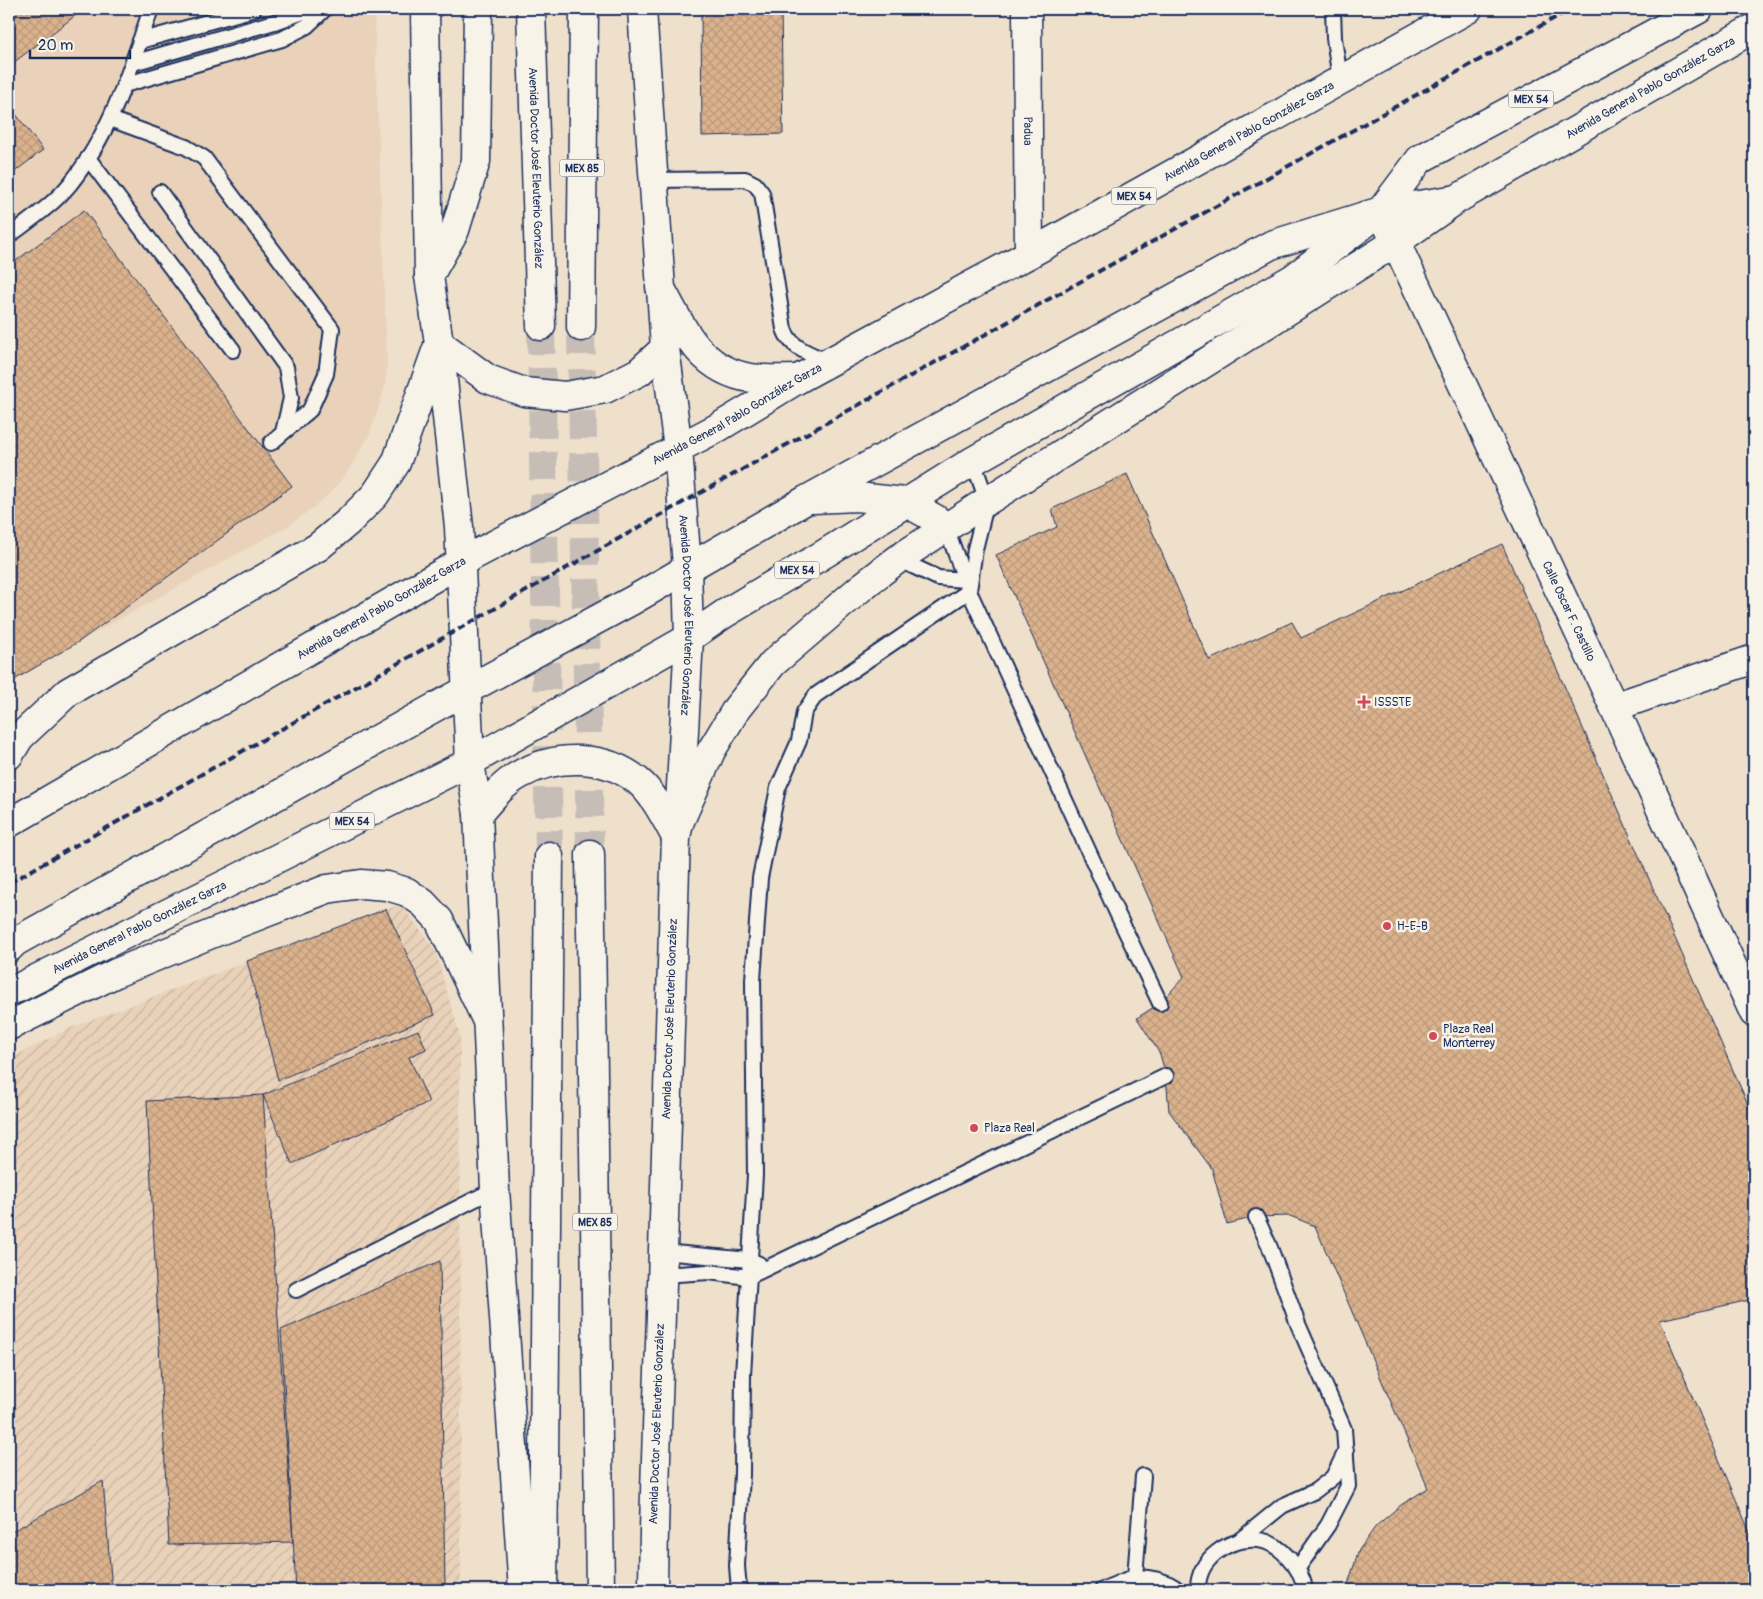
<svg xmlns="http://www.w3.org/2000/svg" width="1763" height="1599" viewBox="0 0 1763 1599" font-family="Pangolin,sans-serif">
  <defs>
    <pattern id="industrial-furrows" width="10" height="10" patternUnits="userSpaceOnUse" patternTransform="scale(1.25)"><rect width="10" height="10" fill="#e9d2b9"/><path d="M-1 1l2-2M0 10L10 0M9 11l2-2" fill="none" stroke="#c7b5a1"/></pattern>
    <pattern id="building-cross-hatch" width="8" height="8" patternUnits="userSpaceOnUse" patternTransform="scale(1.25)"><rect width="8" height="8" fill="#dbb28c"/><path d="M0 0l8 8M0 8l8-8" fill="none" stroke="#bb997b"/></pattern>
  </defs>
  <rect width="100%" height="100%" fill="#efe0cc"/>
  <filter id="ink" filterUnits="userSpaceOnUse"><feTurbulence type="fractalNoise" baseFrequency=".02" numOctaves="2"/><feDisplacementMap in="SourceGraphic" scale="10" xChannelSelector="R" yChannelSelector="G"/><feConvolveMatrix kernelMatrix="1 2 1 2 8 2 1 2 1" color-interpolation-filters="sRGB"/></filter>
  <g filter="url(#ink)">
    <path fill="#e9d2b9" d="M9,9H374L387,363L385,387L370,434L346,474L329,494L309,511L288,526L80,641L9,683Z"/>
    <path fill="url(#industrial-furrows)" d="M401,904L435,950L460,1036L461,1590H9V1059L70,1028Z"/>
    <g fill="url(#building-cross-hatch)" stroke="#1b2f5e">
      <path d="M9,9H84L9,66Z"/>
      <path d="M701,9H781L783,134L702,136Z"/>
      <path d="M9,105L43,150L9,176Z"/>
      <path d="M84,210L292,486L80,641L9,683V266Z"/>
      <path d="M1127,474L1209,660L1292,622L1301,638L1502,544L1754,1118V1299L1660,1320L1754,1542V1590H1349L1348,1584L1359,1550L1376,1526L1401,1505L1428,1488L1315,1226L1290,1216L1256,1217L1227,1224L1212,1169L1169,1111L1166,1076L1160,1054L1137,1018L1160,1003L1184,977L996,555L1057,527L1052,509Z"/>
      <path d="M386,909L435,1015L278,1080L247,961Z"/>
      <path d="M418,1030L426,1049L409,1057L429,1102L292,1164L263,1095Z"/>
      <path d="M263,1095L293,1542L169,1545L147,1101Z"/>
      <path d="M440,1261L445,1590H296L281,1330Z"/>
      <path d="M103,1481L112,1590H9V1533Z"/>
    </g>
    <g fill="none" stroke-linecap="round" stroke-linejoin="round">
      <g stroke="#c5bdb6" stroke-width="28" stroke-dasharray="28 14" stroke-linecap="butt">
        <path d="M541,326L549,856"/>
        <path d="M581,327L590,854"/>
      </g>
      <g stroke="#1b2f5e" stroke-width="18">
        <g id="lane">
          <path d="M1333,9L1334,38L1340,80"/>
          <path d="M140,41L254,9"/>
          <path d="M133,63L281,20L312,9"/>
          <path d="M124,85L282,39L307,26L325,9"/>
          <path d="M110,119L186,147L204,158L332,329L326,374L310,410L271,443"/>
          <path d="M88,158L233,350"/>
          <path d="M653,180L745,179L755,184L762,193L784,329C791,349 811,354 829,362"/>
          <path d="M160,192L286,367L291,398L283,432"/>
          <path d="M9,236C30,220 53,205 70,184C111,133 130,70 151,9"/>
          <path d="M946,527L969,591L1117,913L1160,1003"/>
          <path d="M898,559L938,578L965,580"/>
          <path d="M1256,1217L1269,1245L1298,1324L1344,1429L1348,1486L1328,1525L1298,1568"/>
          <path d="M663,1252L750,1260L759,1264"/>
          <path d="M662,1275L709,1272L748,1277L1166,1076"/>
          <path d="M296,1290L495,1189"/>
          <path d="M1240,1540L1282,1506L1315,1491L1333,1477L1346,1451"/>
          <path d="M1135,1577L1143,1476"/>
          <path d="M739,1590L737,1566L742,1474L743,1375L755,1175L753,980L760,878L778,788L799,741L804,712L816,695L969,591L975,549L987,501L973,461"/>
          <path d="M1102,1590C1112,1586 1122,1581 1132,1578C1145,1575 1169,1581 1178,1590"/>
          <path d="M1198,1590C1197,1559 1229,1537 1258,1540C1280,1542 1303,1570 1305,1590"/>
        </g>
      </g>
      <g stroke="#1b2f5e" stroke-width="31">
        <g id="street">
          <path id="s1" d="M1027,9L1029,254"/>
        </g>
      </g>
      <g stroke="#1b2f5e" stroke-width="31">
        <g id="secondary">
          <path d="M425,9L429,276L439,343L459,527L470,762L478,814L495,1189L523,1590"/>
          <path id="s2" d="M642,9L665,348L678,449L687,567L689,638L679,823L676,837C671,975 668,1112 663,1250C660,1363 654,1477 653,1590"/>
          <path id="s3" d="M1381,211L1614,707L1754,1013"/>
          <path d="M439,343L488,379L524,392L565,396L605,389L639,372L665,348"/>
          <path d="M1614,707L1754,659"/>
          <path d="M478,814C490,800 503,784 519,775C555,754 605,754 638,781C654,794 666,819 676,837"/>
        </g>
      </g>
      <g stroke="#1b2f5e" stroke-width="31">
        <g id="primary">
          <path d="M660,287C682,327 700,371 751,378C767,380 782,379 798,379"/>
          <path d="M813,499L857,497L905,502L934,518L946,527"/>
          <path d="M9,755L20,737L68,692L318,547L348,522L375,495L396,463L439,343"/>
          <path id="s4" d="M9,823L461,562L719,427L798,379L1029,254L1468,9"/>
          <path d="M679,823L711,751L737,708L773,663L863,586L898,559L987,501L1396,242L1453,202"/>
          <path id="s5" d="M9,948L15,942L439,705L633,600L806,500L1271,245L1381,211L1457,199L1754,28"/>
          <path id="s6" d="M9,991L18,988L470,762L689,638L724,614L824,554L973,461L1292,279L1381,211L1420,159L1699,9"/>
          <path d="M9,1026L116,973L211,934L327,889L361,884L387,886L407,892L423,903L439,920L486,1019"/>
        </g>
      </g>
      <g stroke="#1b2f5e" stroke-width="31">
        <g id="highway">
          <path id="s7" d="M531,9L541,326"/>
          <path d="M429,276L455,230L476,161L478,9"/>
          <path d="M581,327L584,9"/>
          <path d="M590,854L600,1590"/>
          <path d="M543,1590L549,856"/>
        </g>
      </g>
      <use href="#lane" stroke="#f7f3e8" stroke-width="14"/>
      <use href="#street" stroke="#f7f3e8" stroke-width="28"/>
      <use href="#secondary" stroke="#f7f3e8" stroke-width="28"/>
      <use href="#primary" stroke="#f7f3e8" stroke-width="28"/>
      <use href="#highway" stroke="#f7f3e8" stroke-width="28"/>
      <path stroke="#1b2f5e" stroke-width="4" stroke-dasharray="8 4" stroke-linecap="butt" d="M9,883L682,503L1571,9"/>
    </g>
  </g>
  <g fill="#d1495b" stroke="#f7f3e8" stroke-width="2">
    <path d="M1361.5 694.5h5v5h5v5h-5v5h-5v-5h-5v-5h5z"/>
    <circle cx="1387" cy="926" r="5"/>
    <circle cx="1433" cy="1036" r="5"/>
    <circle cx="974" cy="1128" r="5"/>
  </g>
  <g text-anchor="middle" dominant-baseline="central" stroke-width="5" stroke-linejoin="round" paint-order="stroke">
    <g fill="#f7f3e8" stroke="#5d6a87" stroke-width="1">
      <rect x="1508.5" y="90.5" width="45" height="17" rx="4"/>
      <rect x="559.5" y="159.5" width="45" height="17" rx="4"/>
      <rect x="1111.5" y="187.5" width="45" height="17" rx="4"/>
      <rect x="774.5" y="561.5" width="45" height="17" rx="4"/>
      <rect x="329.5" y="812.5" width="45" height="17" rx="4"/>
      <rect x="572.5" y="1213.5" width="45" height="17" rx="4"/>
    </g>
    <g font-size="11" font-weight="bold" fill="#1b2f5e">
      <text x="1531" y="99">MEX 54</text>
      <text x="582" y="168">MEX 85</text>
      <text x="1134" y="196">MEX 54</text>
      <text x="797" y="570">MEX 54</text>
      <text x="352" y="821">MEX 54</text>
      <text x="595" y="1222">MEX 85</text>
    </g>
    <g font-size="12" fill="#1b2f5e" stroke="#f7f3e8">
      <text stroke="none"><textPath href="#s5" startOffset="1860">Avenida General Pablo González Garza</textPath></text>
      <text stroke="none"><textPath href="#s1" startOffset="122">Padua</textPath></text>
      <text stroke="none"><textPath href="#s4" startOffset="1420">Avenida General Pablo González Garza</textPath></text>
      <text stroke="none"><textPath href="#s7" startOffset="159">Avenida Doctor José Eleuterio González</textPath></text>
      <text stroke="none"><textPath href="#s4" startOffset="835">Avenida General Pablo González Garza</textPath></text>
      <text stroke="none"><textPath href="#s4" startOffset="430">Avenida General Pablo González Garza</textPath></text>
      <text stroke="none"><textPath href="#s3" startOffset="442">Calle Oscar F. Castillo</textPath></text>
      <text stroke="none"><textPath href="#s2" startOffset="608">Avenida Doctor José Eleuterio González</textPath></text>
      <text stroke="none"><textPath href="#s6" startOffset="145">Avenida General Pablo González Garza</textPath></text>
      <text transform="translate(670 1019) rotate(-88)">Avenida Doctor José Eleuterio González</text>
      <text transform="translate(657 1424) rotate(-88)">Avenida Doctor José Eleuterio González</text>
    </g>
    <g font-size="12" fill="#1b2f5e" stroke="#f7f3e8" text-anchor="start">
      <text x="1374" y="702">ISSSTE</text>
      <text x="1397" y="926">H-E-B</text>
      <text x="1443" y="1029">Plaza Real<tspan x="1443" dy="14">Monterrey</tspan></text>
      <text x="984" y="1128">Plaza Real</text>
    </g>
  </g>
  <rect width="1763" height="1599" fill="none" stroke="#f7f3e8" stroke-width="30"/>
  <rect x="15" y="15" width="1733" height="1569" fill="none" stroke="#1b2f5e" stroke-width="2" filter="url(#ink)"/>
  <path d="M30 50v8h100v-8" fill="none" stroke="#1b2f5e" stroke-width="2.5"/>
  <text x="38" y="50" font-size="15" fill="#1b2f5e" stroke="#f7f3e8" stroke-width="4" paint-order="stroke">20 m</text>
</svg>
